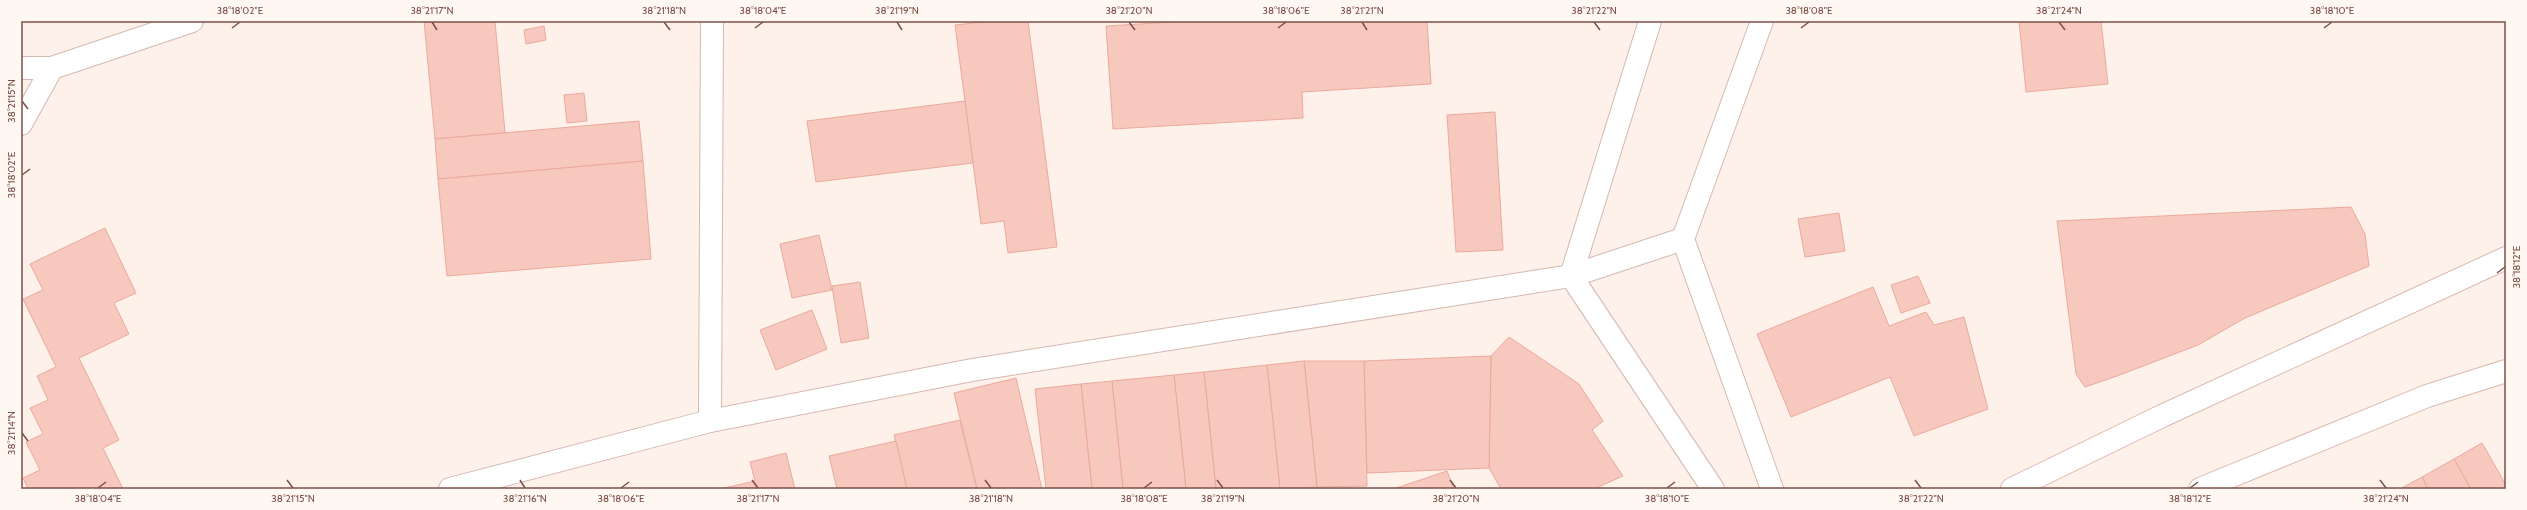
<svg xmlns="http://www.w3.org/2000/svg" width="2527" height="510" viewBox="0 0 2527 510" font-family="Cabin,sans-serif">
  <rect width="100%" height="100%" fill="#fef1e9"/>
  <g fill="#f6c8be" stroke="#eba99d">
    <path d="M424,21H495L505,133L435,139Z"/>
    <path d="M991,21H1028L1057,247L1008,253L1004,221L981,224L955,25Z"/>
    <path d="M1190,21H1427L1431,84L1302,92L1303,118L1113,129L1106,26Z"/>
    <path d="M2019,21H2101L2108,84L2026,92Z"/>
    <path d="M544,26L546,40L526,44L524,30Z"/>
    <path d="M584,93L587,121L567,123L564,95Z"/>
    <path d="M965,101L973,163L816,182L807,121Z"/>
    <path d="M1495,112L1503,250L1456,252L1447,115Z"/>
    <path d="M639,121L643,161L438,179L435,139Z"/>
    <path d="M643,161L651,259L447,276L438,179Z"/>
    <path d="M2351,207L2365,234L2369,266L2245,318L2198,345L2117,376L2085,387L2076,374L2057,221Z"/>
    <path d="M1839,213L1845,251L1805,257L1798,219Z"/>
    <path d="M105,228L136,293L114,303L129,334L79,358L119,440L103,448L123,489H28L23,478L40,470L26,442L43,434L30,408L48,400L37,376L56,367L23,299L43,290L30,264Z"/>
    <path d="M819,235L832,290L792,298L780,244Z"/>
    <path d="M1918,276L1930,303L1901,313L1891,285Z"/>
    <path d="M860,282L869,338L841,343L832,286Z"/>
    <path d="M1873,287L1889,326L1926,312L1934,325L1964,317L1988,409L1914,436L1890,377L1791,417L1757,334Z"/>
    <path d="M812,310L827,349L776,370L760,330Z"/>
    <path d="M1509,337L1579,384L1603,421L1592,430L1623,476L1594,489H1501L1489,468L1491,356Z"/>
    <path d="M1491,356L1489,468L1367,473L1364,361Z"/>
    <path d="M1304,361H1364L1367,486L1317,487Z"/>
    <path d="M1304,361L1317,487L1280,489L1267,365Z"/>
    <path d="M1267,365L1280,489H1216L1204,372Z"/>
    <path d="M1204,372L1216,489H1186L1174,375Z"/>
    <path d="M1174,375L1186,489H1123L1112,381Z"/>
    <path d="M1016,378L1042,489H977L954,393Z"/>
    <path d="M1112,381L1123,489H1092L1081,384Z"/>
    <path d="M1081,384L1092,489H1046L1035,389Z"/>
    <path d="M960,420L977,489H907L894,435Z"/>
    <path d="M896,441L907,489H837L829,456Z"/>
    <path d="M2482,443L2506,485V489H2471L2454,459Z"/>
    <path d="M786,453L795,489H720L755,481L750,462Z"/>
    <path d="M2454,459L2471,489H2428L2422,477Z"/>
    <path d="M1447,471L1454,489H1393Z"/>
    <path d="M2422,477L2428,489H2400Z"/>
  </g>
  <g fill="none" stroke-linecap="round" stroke-linejoin="round">
    <g stroke="#d5b8b0" stroke-width="24">
      <g id="minor">
        <path d="M21,124L52,68"/>
        <path d="M710,421L712,21"/>
        <path d="M450,489L710,421L972,370L1571,276L1683,239"/>
      </g>
    </g>
    <g stroke="#d5b8b0" stroke-width="24">
      <g id="tertiary">
        <path d="M1650,21L1571,276L1713,489"/>
        <path d="M1762,21L1683,239L1772,489"/>
        <path d="M21,68H52L192,21"/>
      </g>
    </g>
    <g stroke="#dab9af" stroke-width="24">
      <g id="secondary">
        <path d="M2012,489L2162,416L2506,258"/>
        <path d="M2200,489L2427,396L2506,371"/>
      </g>
    </g>
    <use href="#minor" stroke="#fff" stroke-width="22"/>
    <use href="#tertiary" stroke="#fff" stroke-width="22"/>
    <use href="#secondary" stroke="#fff" stroke-width="22"/>
  </g>
  <path fill="none" stroke="#7c5049" stroke-width="1.5" d="M432,22L437,30M664,22L670,30M897,22L902,30M1129,22L1135,30M1362,22L1367,30M1594,22L1600,30M2059,22L2065,30M232,28L240,22M755,28L763,22M1278,28L1286,22M1801,28L1809,22M2324,28L2332,22M22,101L28,109M22,175L30,169M2497,273L2505,267M22,433L28,441M287,480L293,488M520,480L525,488M752,480L758,488M985,480L991,488M1217,480L1223,488M1450,480L1456,488M1915,480L1921,488M2380,480L2386,488M98,488L106,482M621,488L629,482M1144,488L1152,482M1667,488L1675,482M2190,488L2198,482"/>
  <rect width="2527" height="510" fill="none" stroke="#fff7f1" stroke-width="44"/>
  <rect x="22" y="22" width="2483" height="466" fill="none" stroke="#7c5049" stroke-width="1.5"/>
  <g font-size="10" text-anchor="middle" fill="#7c5049">
    <text x="240" y="14">38°18'02"E</text>
    <text x="432" y="14">38°21'17"N</text>
    <text x="664" y="14">38°21'18"N</text>
    <text x="763" y="14">38°18'04"E</text>
    <text x="897" y="14">38°21'19"N</text>
    <text x="1129" y="14">38°21'20"N</text>
    <text x="1286" y="14">38°18'06"E</text>
    <text x="1362" y="14">38°21'21"N</text>
    <text x="1594" y="14">38°21'22"N</text>
    <text x="1809" y="14">38°18'08"E</text>
    <text x="2059" y="14">38°21'24"N</text>
    <text x="2332" y="14">38°18'10"E</text>
    <text transform="translate(11 101) rotate(-90)" y="4">38°21'15"N</text>
    <text transform="translate(11 175) rotate(-90)" y="4">38°18'02"E</text>
    <text transform="translate(2516 267) rotate(-90)" y="4">38°18'12"E</text>
    <text transform="translate(11 433) rotate(-90)" y="4">38°21'14"N</text>
    <text x="98" y="502">38°18'04"E</text>
    <text x="293" y="502">38°21'15"N</text>
    <text x="525" y="502">38°21'16"N</text>
    <text x="621" y="502">38°18'06"E</text>
    <text x="758" y="502">38°21'17"N</text>
    <text x="991" y="502">38°21'18"N</text>
    <text x="1144" y="502">38°18'08"E</text>
    <text x="1223" y="502">38°21'19"N</text>
    <text x="1456" y="502">38°21'20"N</text>
    <text x="1667" y="502">38°18'10"E</text>
    <text x="1921" y="502">38°21'22"N</text>
    <text x="2190" y="502">38°18'12"E</text>
    <text x="2386" y="502">38°21'24"N</text>
  </g>
</svg>
